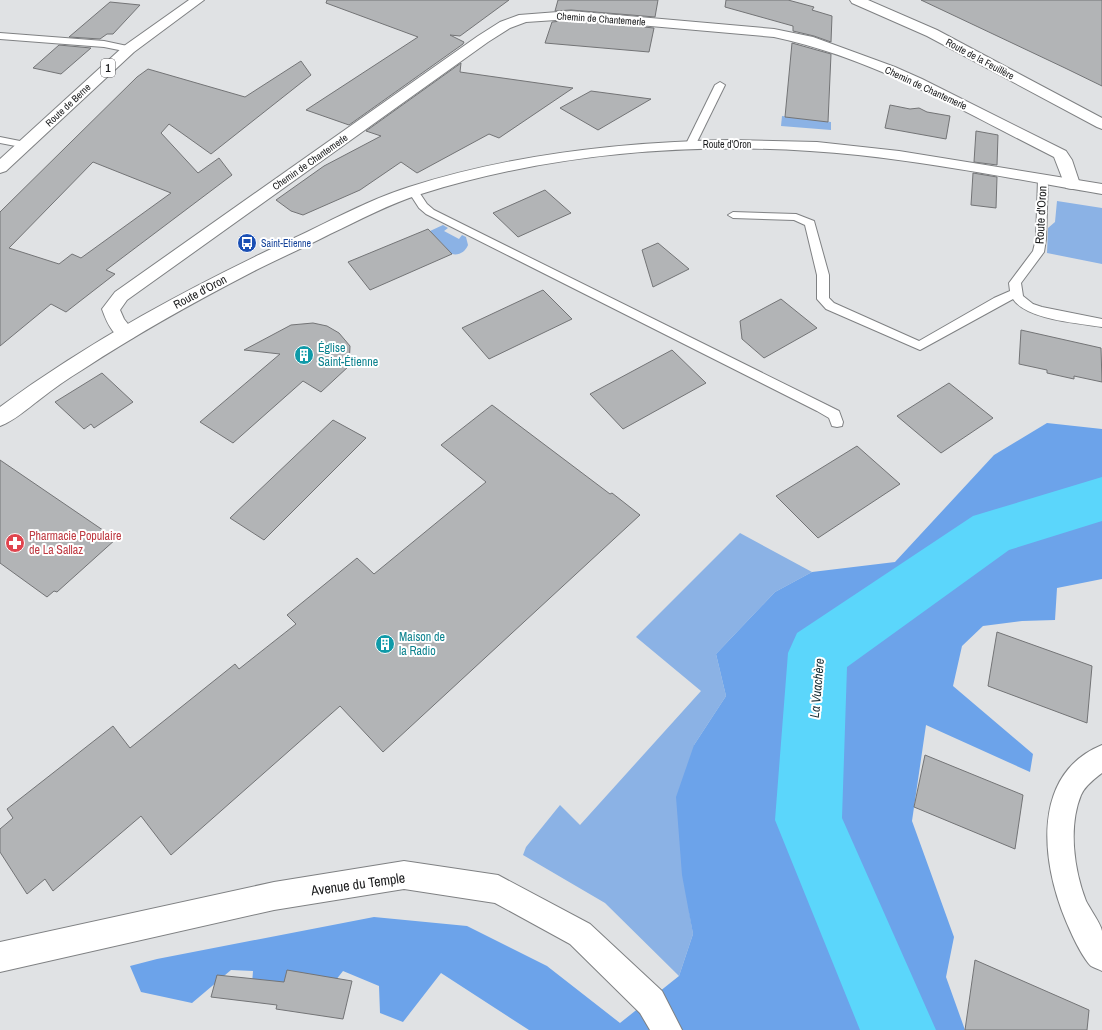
<svg xmlns="http://www.w3.org/2000/svg" width="1102" height="1030" viewBox="0 0 1102 1030" font-family="'Archivo Narrow',sans-serif">
  <rect width="100%" height="100%" fill="#e0e2e4"/>
  <g fill="#8bb2e5">
    <path d="M782,116L831,122V130L781,126Z"/>
    <path d="M1057,201L1102,208V264L1047,253L1048,228L1055,222Z"/>
    <path d="M443,225L448,228L444,231L459,239L462,235L466,237L468,245C466,251 459,256 452,254L430,231Z"/>
    <path d="M740,533L812,572L775,592L716,654L726,696L694,745L689,910L693,934L679,976L605,903L523,855L526,847L560,805L580,825L701,691L636,637Z"/>
  </g>
  <path fill="#6ca3ea" d="M1047,423L1102,429V579L1057,588L1055,620L1022,621L983,626L962,646L953,686L1033,754L1030,772L926,725L912,821L954,937L946,977L965,1030H529L441,973L403,1022L380,1013L379,986L343,971L317,1004L251,997L253,971L231,970L192,1003L141,992L130,966L157,959L374,917L467,926L547,966L620,1023L679,976L693,934L682,875L676,797L694,745L726,696L716,654L775,592L812,572L895,562L994,455Z"/>
  <g fill="none" stroke-linecap="round" stroke-linejoin="round">
    <path fill="#5bd6fb" fill-rule="evenodd" d="M1102,477V521L1009,550L847,667L842,818L936,1030H860L775,820L788,653L797,633L973,516Z"/>
  </g>
  <g fill="#b2b4b6" stroke="#737476" fill-rule="evenodd">
    <path d="M327,0H509L460,36L450,35L464,42L463,44L349,125L306,110L418,37L326,3Z"/>
    <path d="M558,0H658L655,17L571,10L555,11Z"/>
    <path d="M726,0H788L814,7L812,10L832,16L831,42L814,36L793,31V26L725,7Z"/>
    <path d="M921,0H1102V86L1065,68Z"/>
    <path d="M110,2L140,5L113,34H107L100,39L69,37Z"/>
    <path d="M571,20L654,28L649,52L545,43L552,22Z"/>
    <path d="M792,43L831,54L828,122L785,117Z"/>
    <path d="M59,45L91,48L61,74L33,68Z"/>
    <path d="M301,61L311,75L211,154L169,124L161,133L198,173L219,158L232,175L106,270L115,274L66,312L51,304L0,346V212L137,77L148,69L245,97ZM93,162L171,193L81,258L72,254L59,264L9,248Z"/>
    <path d="M461,63L460,72L573,88L499,138L489,134L417,173L401,162L360,190L303,215L291,211L276,200L324,166L381,136L366,131Z"/>
    <path d="M591,91L651,99L598,130L560,108Z"/>
    <path d="M890,105L910,109L919,108L927,112L950,116L946,139L885,128Z"/>
    <path d="M976,131L998,135L997,165L974,162Z"/>
    <path d="M973,173L997,177L996,208L971,205Z"/>
    <path d="M545,190L571,213L518,237L493,213Z"/>
    <path d="M428,229L452,254L370,290L348,262Z"/>
    <path d="M658,243L689,269L653,287L642,250Z"/>
    <path d="M543,290L572,319L489,359L462,328Z"/>
    <path d="M781,299L817,328L764,358L742,339L740,321Z"/>
    <path d="M313,323L327,326L339,333L350,346L349,366L321,392L303,381L233,443L200,422L280,354L244,350L291,325Z"/>
    <path d="M1021,330L1101,348L1102,382L1074,376V379L1047,373V370L1019,364Z"/>
    <path d="M672,350L706,383L623,429L590,394Z"/>
    <path d="M102,373L133,402L94,428L91,424L84,429L55,402Z"/>
    <path d="M949,383L993,418L941,453L897,416Z"/>
    <path d="M492,405L610,494L612,493L640,515L383,752L340,706L171,855L141,816L53,891L45,879L27,894L0,852V829L13,818L7,809L113,726L130,748L235,664L239,669L296,624L287,615L357,558L374,574L486,482L441,445Z"/>
    <path d="M333,420L366,438L264,540L230,518Z"/>
    <path d="M857,446L900,484L818,538L776,496Z"/>
    <path d="M0,460L116,539L57,592L54,591L47,597L0,563Z"/>
    <path d="M997,632L1092,666L1087,723L988,686Z"/>
    <path d="M925,755L1023,795L1015,849L914,807Z"/>
    <path d="M975,960L1089,1010L1087,1030H965Z"/>
    <path d="M287,970L352,981L343,1019L276,1009L277,1005L211,997L217,975L284,982Z"/>
  </g>
  <g fill="none" stroke-linecap="round" stroke-linejoin="round">
    <g stroke="#7f8183" stroke-width="2">
      <g id="service">
        <path d="M0,33L104,41L132,47L133,49L129,52L104,47L0,39Z"/>
        <path d="M720,82L725,85L696,144L691,147L687,146L686,144L715,85Z"/>
        <path d="M0,137L30,143L31,145L26,148L0,143Z"/>
        <path d="M1043,176L1048,179L1046,239L1044,252L1021,283L1023,296L1033,304L1042,307L1102,319V327C1079,323 1027,320 1013,299L920,350L826,309L817,299V275L805,225L794,220L733,218L728,215L733,212L796,214L814,221L829,275V298L834,303L919,341L994,298L1010,291L1009,283L1033,251L1036,239L1038,179Z"/>
        <path d="M413,188L417,189L427,204L434,210L827,405L839,411L843,422L842,426L837,427L832,426L829,418L817,411L426,214L419,208L408,191Z"/>
      </g>
    </g>
    <g stroke="#7f8183" stroke-width="2">
      <g id="minor">
        <path d="M571,11L774,29L813,37L895,67L922,79L1066,151L1072,160L1080,184L1078,188L1072,189L1066,188L1054,157C964,112 874,58 774,37L571,19L526,22L510,28L488,42L127,300L120,310L124,319L135,333L133,338C115,343 107,323 102,309L115,292L478,36L500,22L519,15Z"/>
        <path d="M1102,745V773C1094,779 1085,786 1081,795C1068,827 1074,870 1086,901C1090,909 1101,924 1102,931C1102,943 1102,958 1102,971C1099,969 1094,968 1091,966C1082,957 1071,933 1066,921C1041,862 1031,774 1102,745Z"/>
        <path d="M404,861L498,875L590,924L662,991L682,1030H650L640,1013L570,944L495,903L404,889L274,910L0,972V942L274,882Z"/>
      </g>
    </g>
    <g stroke="#7f8183" stroke-width="2">
      <path id="tertiary" d="M730,140L817,142L899,151L1102,184V194C1021,180 940,164 858,155C713,140 561,150 421,194C389,204 360,220 330,234C305,247 280,258 256,270C196,301 138,333 82,370C67,379 53,389 39,400C27,409 14,421 0,426V407C91,340 190,287 292,239C331,221 368,200 409,187C512,154 622,142 730,140Z"/>
    </g>
    <g stroke="#7f8183" stroke-width="2">
      <path id="secondary" d="M850,0H868L937,30L1102,118V129L1097,127L927,36L852,3Z"/>
    </g>
    <g stroke="#7f8183" stroke-width="2">
      <path id="primary" d="M189,0H204L134,52L6,171L0,173V159L124,46Z"/>
    </g>
    <use href="#service" fill="#fff" fill-rule="evenodd"/>
    <use href="#minor" fill="#fff" fill-rule="evenodd"/>
    <use href="#tertiary" fill="#fff" fill-rule="evenodd"/>
    <use href="#secondary" fill="#fff" fill-rule="evenodd"/>
    <use href="#primary" fill="#fff" fill-rule="evenodd"/>
  </g>
  <defs>
    <g id="bus-disc" transform="scale(1)"><circle r="9.5" fill="#1a4fb4" stroke="#fff"/><path d="M-5-6H5V4H4V6H2V4H-2V6H-4V4H-5ZM-3.5-4V0h7V-4ZM-3.5 1.2v1.5H-2V1.2ZM2 1.2v1.5H3.5V1.2Z" fill="#fff"/></g>
    <g id="building-disc" transform="scale(1)"><circle r="9.5" fill="#0f9aa8" stroke="#fff"/><path d="M-4-6H4V6H1V3H-1V6H-4ZM-2.5-4.3h1.7v1.8h-1.7ZM.8-4.3h1.7v1.8H.8ZM-2.5-1h1.7V.8h-1.7ZM.8-1h1.7V.8H.8Z" fill="#fff"/></g>
    <g id="pharmacy-disc" transform="scale(1)"><circle r="9.5" fill="#e0444e" stroke="#fff"/><path d="M-2-6h4v4h4v4h-4v4h-4v-4h-4v-4h4Z" fill="#fff"/></g>
  </defs>
  <g fill-rule="evenodd">
    <use href="#bus-disc" x="247" y="243"/>
    <use href="#building-disc" x="304" y="355"/>
    <use href="#pharmacy-disc" x="15" y="543"/>
    <use href="#building-disc" x="385" y="644"/>
  </g>
  <g text-anchor="middle" dominant-baseline="central" stroke-width="4" stroke-linejoin="round" paint-order="stroke">
    <g font-size="10" fill="#1a1b1c" stroke="#fff">
      <text transform="translate(601 19) rotate(4)">Chemin de Chantemerle</text>
      <text transform="translate(980 59) rotate(28)">Route de la Feuillère</text>
      <text transform="translate(926 88) rotate(25)">Chemin de Chantemerle</text>
      <text transform="translate(68 105) rotate(-43)">Route de Berne</text>
      <text x="727" y="144">Route d'Oron</text>
      <text transform="translate(310 162) rotate(-35)">Chemin de Chantemerle</text>
    </g>
    <g font-size="10" fill="#164399" stroke="#fff" text-anchor="start">
      <text x="261" y="243">Saint-Etienne</text>
    </g>
    <rect fill="#fff" stroke="#5f5f60" stroke-width="1" x="101" y="59" width="14" height="18" rx="3"/>
    <g font-size="11" font-weight="bold" fill="#1a1b1c">
      <text x="108" y="68">1</text>
    </g>
    <g font-size="12" fill="#1a1b1c" stroke="#fff">
      <text transform="translate(1041 215) rotate(-87)">Route d'Oron</text>
      <text transform="translate(200 292) rotate(-28)">Route d'Oron</text>
    </g>
    <g font-size="12" fill="#0d838f" stroke="#fff" text-anchor="start">
      <text x="318" y="348">Église<tspan x="318" dy="14">Saint-Étienne</tspan></text>
      <text x="399" y="637">Maison de<tspan x="399" dy="14">la Radio</tspan></text>
    </g>
    <g font-size="12" fill="#be3a42" stroke="#fff" text-anchor="start">
      <text x="29" y="536">Pharmacie Populaire<tspan x="29" dy="14">de La Sallaz</tspan></text>
    </g>
    <g font-size="13" font-style="italic" fill="#1a3037" stroke="#fff">
      <text transform="translate(817 688) rotate(-85)">La Vuachère</text>
    </g>
    <g font-size="14" fill="#1a1b1c" stroke="#fff">
      <text transform="translate(358 884) rotate(-8)">Avenue du Temple</text>
    </g>
  </g>
</svg>
